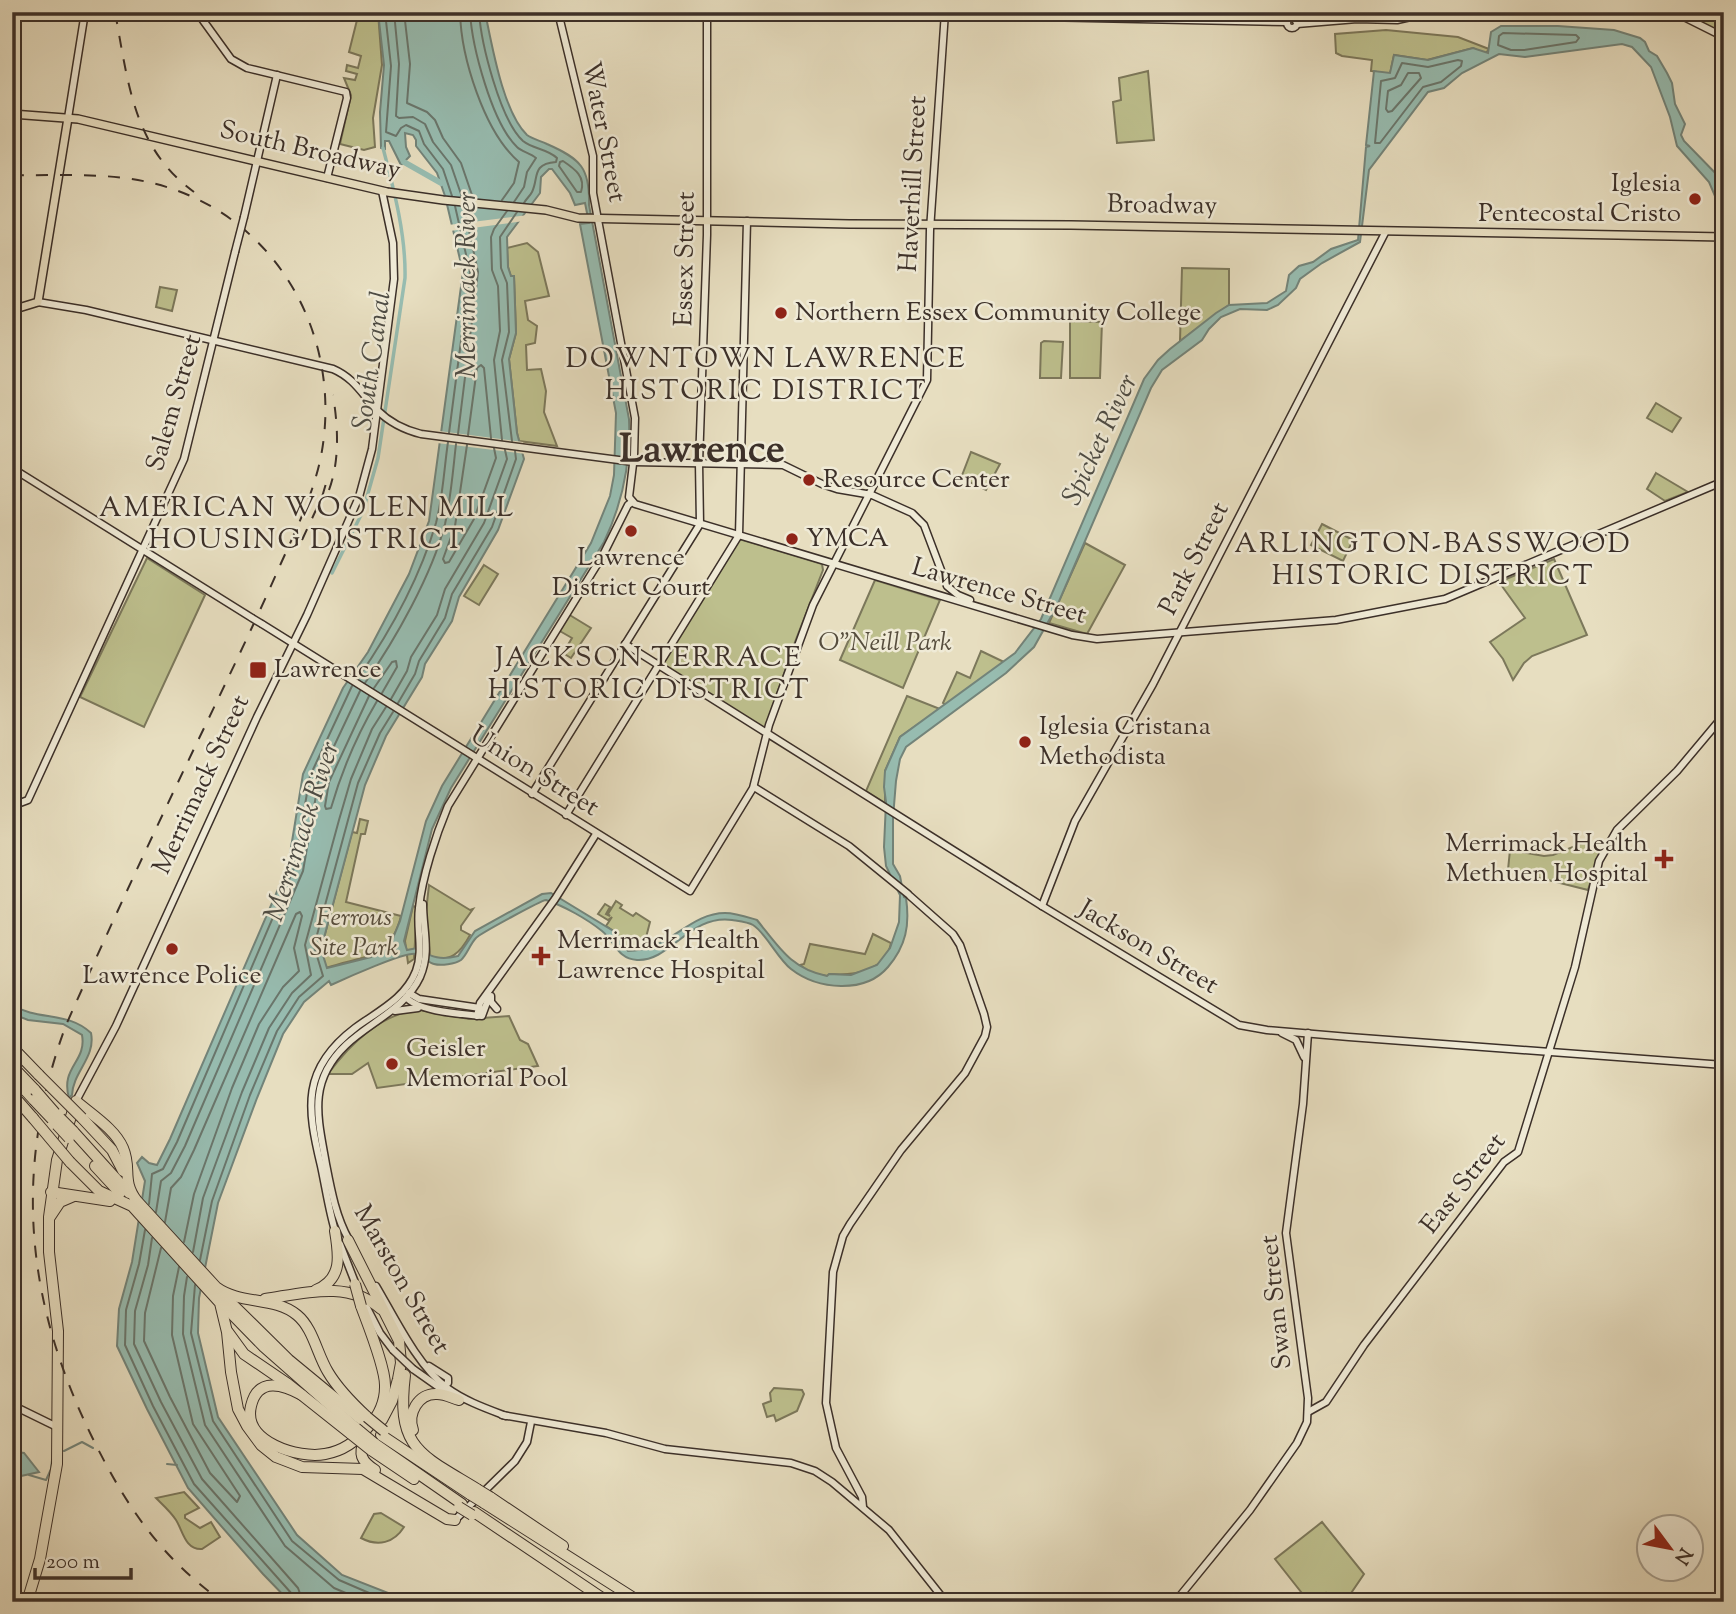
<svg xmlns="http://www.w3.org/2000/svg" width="1736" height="1614" viewBox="0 0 1736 1614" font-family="'Sorts Mill Goudy',serif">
  <rect width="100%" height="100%" fill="#e7dec0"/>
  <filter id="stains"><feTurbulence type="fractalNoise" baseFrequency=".00286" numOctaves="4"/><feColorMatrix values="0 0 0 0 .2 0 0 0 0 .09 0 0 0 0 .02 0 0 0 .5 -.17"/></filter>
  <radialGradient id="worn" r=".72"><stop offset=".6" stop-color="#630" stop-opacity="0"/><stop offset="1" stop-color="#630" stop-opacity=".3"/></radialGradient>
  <g fill="#bdbf8d" stroke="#7c785b" stroke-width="2">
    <path d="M359,12H378L382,65L373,118L375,147L364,150L340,144L351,95L344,78L355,80L357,74L346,71L347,65L358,68L361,56L349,52Z"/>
    <path d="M1067,12H1305L1274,18Z"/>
    <path d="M1317,12H1426L1390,17L1309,20Z"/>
    <path d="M1702,12H1724V34L1700,22Z"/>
    <path d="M1386,30L1458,37L1489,49L1485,54L1473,48L1427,60L1394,55L1390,74L1371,71L1372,60L1342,56L1336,53L1335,34Z"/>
    <path d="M1148,71L1154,140L1117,143L1113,102L1121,100L1119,78Z"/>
    <path d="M527,243L538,252L549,296L525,301L528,320L537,326L535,343L526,345L527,370L541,369L546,391L544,412L557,446L519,441L517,433L509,359L516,333L514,277H511L508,267L507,248Z"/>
    <path d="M1182,268L1229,269V305L1180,341Z"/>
    <path d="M160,287L177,290L172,311L156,307Z"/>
    <path d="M1070,321L1102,322L1100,378H1070Z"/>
    <path d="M1044,341L1063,342L1061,378H1040L1041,343Z"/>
    <path d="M1656,403L1681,418L1672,432L1647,418Z"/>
    <path d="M971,452L1000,464L986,490L961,478Z"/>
    <path d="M1656,473L1688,492L1665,501L1647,489Z"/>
    <path d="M1322,524L1353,540L1343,561L1311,545Z"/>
    <path d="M739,539L822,564L823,570L795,642L764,731L661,665Z"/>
    <path d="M1085,543L1125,565L1087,634L1049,623Z"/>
    <path d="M147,558L205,595L144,727L80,697Z"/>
    <path d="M1554,559L1587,635L1532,656L1524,663L1513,680L1503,659L1490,642L1525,618L1499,582Z"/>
    <path d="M484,565L498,574L479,605L464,596Z"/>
    <path d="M875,580L940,600L903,688L840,660Z"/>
    <path d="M568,614L591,628L571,658L563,653L572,638L558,630Z"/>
    <path d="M981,651L1004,662L946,705L943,703L957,672L970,678Z"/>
    <path d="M907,696L940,709L900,737L885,771V803L866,791Z"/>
    <path d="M360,819L368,821L365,834H361L346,902L401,916C390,961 363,955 326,968L321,949L352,832L357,833Z"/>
    <path d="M1585,842L1600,851L1588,890L1508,870L1510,850L1544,856L1553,855Z"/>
    <path d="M429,885L470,910L473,909L461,926V930L470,935C461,952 450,964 430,956L426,912Z"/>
    <path d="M616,901L622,905L620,908L633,916L636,913L650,922L643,949L638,951L626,950L615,932L606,926L612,917L608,920L598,914L605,904L610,907L606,914L610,916L608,914Z"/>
    <path d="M413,906L417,907L414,959L408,963L405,941Z"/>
    <path d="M873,934L891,943C886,971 854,976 830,974L827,976L810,973L800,965L804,964L810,944L865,954Z"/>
    <path d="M420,1010L469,1019L509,1016L520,1040L528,1044L538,1066L377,1088L368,1063L352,1074H328C349,1045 382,1012 420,1010Z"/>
    <path d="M774,1388L802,1390L804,1394L797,1411L776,1421L774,1415L767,1417L763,1404L771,1401L770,1393Z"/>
    <path d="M184,1492L199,1508L185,1515V1518L200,1528L211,1522L220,1537L202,1549C185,1550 183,1531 176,1520C171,1512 163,1505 156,1498Z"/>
    <path d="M381,1513L404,1527C394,1543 378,1547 361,1538L374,1514Z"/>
    <path d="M1322,1522L1364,1574L1345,1602H1334L1326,1593L1316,1602H1309L1275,1559Z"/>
  </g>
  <g fill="#97bcb0" stroke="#73847a" stroke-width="2" fill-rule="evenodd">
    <path d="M378,12H485C492,45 503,112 527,135C532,139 541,141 547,144C581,159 590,168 589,205L629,419C631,463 623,502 604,542L451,788L432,829L404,941L407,950L417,948C432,958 441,960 458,956L475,931L542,894L551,893L615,932L628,951C669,951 689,913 725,913C736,913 747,917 757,920C779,947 791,969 827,976L829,974L851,975L877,965L890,948L899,922L900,895L886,866L884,847L886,802L884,787L885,771L900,737L1015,653L1041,619L1144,379L1158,360L1170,349L1216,313L1229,305L1267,303L1286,291L1289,275L1299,266L1313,262L1331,249L1358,240L1366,147L1370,146L1366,145L1374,71L1390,73L1394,55L1428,60L1473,48L1488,53L1491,32L1501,26H1558L1614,30L1640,38L1645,42L1649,51L1657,56L1667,73L1672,83L1675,104L1685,124L1681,135L1684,141L1724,182V217L1709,182L1677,146L1670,117L1651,67L1632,47L1622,44L1525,57L1499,54L1462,73L1444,88L1428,92L1369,170L1360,242L1322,263L1300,279L1296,288L1278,305L1267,310L1240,309L1221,317L1209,329L1202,340L1162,370L1151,388L1057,606L1034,647L1006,673L906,747L900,759L896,781L893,818V864L900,876L904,897L906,898C910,925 906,946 888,967C865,994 818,990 791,969C778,959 765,932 753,925C748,922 738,921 732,920C690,914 670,962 637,960C617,959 615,941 602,931C587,919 564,906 546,900C542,900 479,934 476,938C470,944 467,955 461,960C455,964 441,966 434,964C428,963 423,955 416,954C406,951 344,979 331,985L329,981L304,1002L283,1034L257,1098L218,1203L199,1298L198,1333L218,1417L297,1535L342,1575L411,1602H290L263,1574L188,1488L147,1409L117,1346L119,1309L132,1262L145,1181L137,1163L142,1157L149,1163L157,1165L170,1139L288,866L303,774L343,688L368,652L409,574L429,521L463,272L445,196L437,173L416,146V140L413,135L405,133L406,147L410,156L401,165L389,141H385V149L381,148L380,112L384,65ZM549,169H552L570,193L575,205L585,203L589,223L580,224L616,413L614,475L610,496L591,543L442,786L426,821L400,921L393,938L371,957L327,968L321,949L365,785L386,736L422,677L425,664L452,621L459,597L498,530L524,459L517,433L509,359L516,333L514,276H511L508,267L507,237L540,193L541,177Z"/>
    <path d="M12,1005C38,1021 68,1011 91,1033C96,1057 73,1072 72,1095L69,1098C60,1067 87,1062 82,1035L63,1024L28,1020L13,1014Z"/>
    <path d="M17,1452L24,1453L39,1472L12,1478V1455Z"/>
  </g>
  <g fill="#e7dec0">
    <path d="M528,215L524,221L450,231L448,225Z"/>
    <path d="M439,431L523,442L526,454L437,443Z"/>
  </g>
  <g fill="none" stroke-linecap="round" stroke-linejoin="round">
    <g stroke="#6a766c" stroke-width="2">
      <path d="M385,12L391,66L386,132L396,136L401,128L406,125L419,131L424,144L443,169L452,196"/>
      <path d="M394,12L399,64L396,116L399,118L413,117L425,124L433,142L451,165L462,197"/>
      <path d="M404,12L410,64L407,103L427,112L435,120L443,138L461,163L473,198"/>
      <path d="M460,12C461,57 484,132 519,162L514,183L502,200"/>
      <path d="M470,12C472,47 492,123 517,147C522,152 530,153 536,158L527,172L524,187L514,202"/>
      <path d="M479,12C481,43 500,120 523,141C533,149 548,149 557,158L556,162C531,164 539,178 532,192C530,196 526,199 524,203"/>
      <path d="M1503,33L1576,35L1579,38L1576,42L1524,50H1511L1498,45L1499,36Z"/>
      <path d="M1458,60L1462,61L1461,66L1441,82L1423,87L1380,143H1375L1381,81L1395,78L1402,63L1428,67Z"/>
      <path d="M1408,73H1419L1421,78L1392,111L1388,112L1386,109L1388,91L1401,85Z"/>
      <path d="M560,162L563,161C575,169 586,177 581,192H577L559,166Z"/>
      <path d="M449,433L470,272L455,206"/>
      <path d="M458,434L478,272L464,207"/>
      <path d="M468,435L477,368L481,365L484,368L491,438"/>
      <path d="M502,440L494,360L500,331L498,286L492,270L491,237L494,229L507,211"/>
      <path d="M512,441L502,360L509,332L507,283L501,268L500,237L517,212"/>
      <path d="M467,445L455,526L443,559L445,563L449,562L474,519L496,458L494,448"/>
      <path d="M358,678C390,632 420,577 436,523C443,497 444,469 448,442"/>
      <path d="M365,683C395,640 432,575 445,524C451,498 453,470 456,444"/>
      <path d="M374,688L392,662L396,661L397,667L382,693"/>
      <path d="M369,696L329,782L325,806L326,809L331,808C342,770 357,735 377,701"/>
      <path d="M391,699L407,671L411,657L437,615L445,589L484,523L507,459L505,450"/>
      <path d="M398,703L415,674L419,661L445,618L452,594L492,527L516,459L515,451"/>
      <path d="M149,1204L152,1174L163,1169L177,1142L294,868L310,776L352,686"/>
      <path d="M156,1212L161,1181L171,1173L185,1146L303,871L319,778L360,691"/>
      <path d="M165,1222L171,1188L181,1177L194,1150L296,914L300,912L302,916L294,948L299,971L283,987L259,1024L232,1088L194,1194L184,1242"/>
      <path d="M145,1230L139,1264L126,1310L125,1345L153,1406L194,1484L292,1594L294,1602"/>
      <path d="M152,1238L148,1265L135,1311L134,1344L161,1402L202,1479L298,1588L303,1602"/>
      <path d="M161,1248L145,1313L144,1341L170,1397L210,1473L237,1502L240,1496L193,1424L172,1335L173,1296L179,1267"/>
      <path d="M193,1252L203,1198L242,1092L269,1028L292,993L311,975L305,945L339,820L351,779L372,729L386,707"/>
      <path d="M200,1260L212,1201L250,1095L277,1031L299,997L323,976L314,946L358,783L380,733L393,712"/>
      <path d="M187,1277L184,1296L183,1334L205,1425L285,1546L334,1588L367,1602"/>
      <path d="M195,1285L191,1333L213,1421L292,1541L339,1580L390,1602"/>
    </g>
    <g stroke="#73847a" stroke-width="2">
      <path d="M64,1451L82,1442L93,1448"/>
      <path d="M167,1464L177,1465"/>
      <path d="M29,1475L46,1480L51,1469L52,1460"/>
    </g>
    <path stroke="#97bcb0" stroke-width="3.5" d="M332,573L363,511L378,458L405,278C406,235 394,190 383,148"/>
    <path stroke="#97bcb0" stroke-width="6" d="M404,162L441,183"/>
    <g stroke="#3c3029" stroke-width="9">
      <g id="secondary">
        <path d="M197,12L231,59L247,68L346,92L347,98L327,178"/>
        <path d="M558,12L593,156V193L635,418L634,456L629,497L635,504L1072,635L1097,639L1336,620L1445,599L1724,481"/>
        <path d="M911,12L948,15L1287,22"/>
        <path d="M1674,12L1724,37"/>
        <circle cx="1292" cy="23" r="5"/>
        <path d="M1296,21L1311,12"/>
        <path d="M1297,24L1357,19L1397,20L1433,12"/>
        <path d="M68,118L85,12"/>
        <path d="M244,217L277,75"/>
        <path d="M38,302L86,310L333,369C354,378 362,394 377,410C389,422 405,430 421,434L634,462L783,465L822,484L837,489L872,495L912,513L924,525L947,586L958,595L970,600"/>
        <path d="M12,468L252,618"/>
        <path d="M262,624L690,891L753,788L769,725L813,605L927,380L930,230L945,12"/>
        <path d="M625,644L1042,906L1239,1025L1267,1030L1349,1037L1724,1065"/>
        <path d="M754,787L849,846L908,894"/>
        <path d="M532,794L700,524L699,463L707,235V12"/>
        <path d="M12,806L28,800L184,459L235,252"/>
        <path d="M566,815L739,535L747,221"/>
        <path d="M1042,906L1075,821L1153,684L1386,231"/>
        <path d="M409,993L419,999L480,1008"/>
        <path d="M491,996V1002L497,1009"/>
        <path d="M406,997C418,1012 463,1014 482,1016L489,997"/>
        <path d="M395,1011L418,1008"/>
        <path d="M477,1016L480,1003L555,899L596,834"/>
        <path d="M1282,1033L1296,1040L1304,1057"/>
        <path d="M76,1101L116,1026L257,717L307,615L359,497L372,449L394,279L393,243L382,191"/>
        <path d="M336,1234C329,1212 326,1189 321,1166C307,1108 301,1069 355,1028C378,1011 405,999 416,971C424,950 416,929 419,908C422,877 436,835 448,806L603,555L628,505L632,502"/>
        <path d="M349,1240C336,1217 331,1190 326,1164C318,1118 307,1082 346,1045C370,1022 405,1009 420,977C431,952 423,930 423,904"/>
        <path d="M340,1244L356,1285"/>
        <path d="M376,1286C395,1318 417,1365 447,1388C465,1401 485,1408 506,1416"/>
        <path d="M367,1308L380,1333L393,1350"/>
        <path d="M429,1366L448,1378V1383L443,1386"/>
        <path d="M413,1369L447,1393"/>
        <path d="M12,1405L57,1427"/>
        <path d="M1308,1412L1326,1402L1364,1345L1504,1162L1518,1152L1575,967L1599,861L1617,830L1677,771L1724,715"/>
        <path d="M502,1415L606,1433L665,1449L791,1463L815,1471L832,1482L889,1530L946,1602"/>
        <path d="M863,1507L862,1497L836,1448L826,1403L833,1272L843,1236L850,1224L901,1150L965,1073L985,1036L987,1027L984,1014L960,945L953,934L910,896"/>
        <path d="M455,1520L515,1461L527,1442L531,1422"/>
        <path d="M1175,1602L1250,1510L1297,1443L1307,1422L1308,1398L1286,1233L1303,1104L1308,1033"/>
      </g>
    </g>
    <g stroke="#3c3029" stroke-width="10">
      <g id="primary">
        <path d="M12,114L78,119L387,192L443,200L546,210L578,218L849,224L1071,225L1724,237"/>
        <path d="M12,310L38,302L68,118"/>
      </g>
    </g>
    <g stroke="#3c3029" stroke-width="12">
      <g id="highway">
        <path d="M12,1047L39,1075"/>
        <path d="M12,1066L35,1090"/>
        <path d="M12,1076L34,1100"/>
        <path d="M12,1094L33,1118"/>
        <path d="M82,1118L112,1150L123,1171"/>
        <path d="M73,1131L129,1193"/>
        <path d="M70,1162L99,1191L132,1206L220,1303L227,1332L231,1372L238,1409L247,1426L261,1445L276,1457L302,1467L363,1469L447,1519L455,1520"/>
        <path d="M95,1166L120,1193"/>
        <path d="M51,1192L110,1201"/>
        <path d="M50,1217L60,1202L74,1196"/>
        <path d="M348,1240L399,1341L401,1363L398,1379L392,1401L382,1420"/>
        <path d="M316,1290C343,1279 339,1255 335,1231"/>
        <path d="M222,1294L289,1360L363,1421"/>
        <path d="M265,1299C305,1293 348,1280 381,1309"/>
        <path d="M223,1305L264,1347L356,1428"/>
        <path d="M228,1332L244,1354L288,1384L351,1434"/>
        <path d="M405,1375C396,1449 420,1454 477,1489"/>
        <path d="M302,1395C284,1385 258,1376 251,1406C242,1442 299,1459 325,1454C343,1451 358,1440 369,1426C379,1415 385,1402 385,1387C386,1369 368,1325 361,1306"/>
        <path d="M413,1430C407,1414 418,1393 437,1394C445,1394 452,1398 459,1400"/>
        <path d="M381,1435L471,1495"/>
        <path d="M365,1439C358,1454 361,1461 375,1470"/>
        <path d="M374,1443L462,1504"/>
        <path d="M371,1450L414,1479"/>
        <path d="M490,1497L563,1546"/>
        <path d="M484,1503L640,1602"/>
        <path d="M474,1512L608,1602"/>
        <path d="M27,1602L40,1559L57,1464L58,1331L49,1252V1217L57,1160L76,1101C92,1115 115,1129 123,1148C132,1169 121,1180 137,1201L216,1287C240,1305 274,1296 297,1315C313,1328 317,1354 328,1372C338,1389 352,1403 367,1417"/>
      </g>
    </g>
    <use href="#secondary" stroke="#efead6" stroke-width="6"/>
    <use href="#primary" stroke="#e7dec0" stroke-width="7"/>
    <use href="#highway" stroke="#e7dec0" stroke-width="10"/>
    <g stroke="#3c3029" stroke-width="2" stroke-dasharray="12 12" stroke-linecap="butt">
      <path d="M115,12C128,81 133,148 194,192"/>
      <path d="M12,175C58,176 108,172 152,183C277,213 346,339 320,461C312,496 297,528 282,561C258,616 232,670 206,724C158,823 111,924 66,1025C13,1169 25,1300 92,1437C126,1506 160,1557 223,1602"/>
      <path d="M329,490C340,460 338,426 333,395"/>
      <path d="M302,540L322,497L327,480"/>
    </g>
    <g stroke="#3c3029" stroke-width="9" stroke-linecap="butt">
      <g id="secondary-bridge">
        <path d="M235,252L244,217"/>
        <path d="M252,618L262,624"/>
        <path d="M393,1350L413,1369"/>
      </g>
    </g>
    <g stroke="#3c3029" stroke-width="12" stroke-linecap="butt">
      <g id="highway-bridge">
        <path d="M39,1075L82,1118"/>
        <path d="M35,1090L55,1113"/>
        <path d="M34,1100L52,1119"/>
        <path d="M33,1118L70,1162"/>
        <path d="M60,1118L73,1131"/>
        <path d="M57,1125L69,1138"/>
        <path d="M355,1284L361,1306"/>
        <path d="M367,1417L384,1431"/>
        <path d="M356,1428L374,1443"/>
        <path d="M351,1434L371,1450"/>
        <path d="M477,1489L490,1497"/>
        <path d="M471,1495L484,1503"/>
        <path d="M459,1507L472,1515"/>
      </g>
    </g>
    <use href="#secondary-bridge" stroke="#efead6" stroke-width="6"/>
    <use href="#highway-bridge" stroke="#e7dec0" stroke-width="10"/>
  </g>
  <g fill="#8f2418" stroke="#efead6" stroke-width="2.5">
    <circle cx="1695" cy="199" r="7"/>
    <circle cx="781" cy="313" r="7"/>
    <circle cx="809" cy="480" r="7"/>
    <circle cx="631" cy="531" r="7"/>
    <circle cx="792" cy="539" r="7"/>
    <rect x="249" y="661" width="18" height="18" rx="3.5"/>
    <circle cx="1025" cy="742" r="7"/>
    <path d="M1660.5 848.5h7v7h7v7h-7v7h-7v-7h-7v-7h7z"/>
    <circle cx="172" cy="949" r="7"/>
    <path d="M537.5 945.5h7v7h7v7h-7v7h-7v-7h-7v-7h7z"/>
    <circle cx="392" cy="1064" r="7"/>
  </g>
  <g text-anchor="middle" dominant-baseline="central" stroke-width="5" stroke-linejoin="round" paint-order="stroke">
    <g font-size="26" fill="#3c3029" stroke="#efead6">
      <text transform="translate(603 132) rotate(79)">Water Street</text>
      <text transform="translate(310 151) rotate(13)">South Broadway</text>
      <text transform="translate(914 184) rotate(-87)">Haverhill Street</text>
      <text transform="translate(1162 206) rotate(1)">Broadway</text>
      <text transform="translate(686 259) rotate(-89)">Essex Street</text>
      <text transform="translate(175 403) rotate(-74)">Salem Street</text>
      <text transform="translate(1195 559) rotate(-63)">Park Street</text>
      <text transform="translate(999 592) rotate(16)">Lawrence Street</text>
      <text transform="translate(534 772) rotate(32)">Union Street</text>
      <text transform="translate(202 785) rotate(-65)">Merrimack Street</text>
      <text transform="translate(1148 948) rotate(31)">Jackson Street</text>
      <text transform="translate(1464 1184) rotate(-52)">East Street</text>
      <text transform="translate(401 1280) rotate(60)">Marston Street</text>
      <text transform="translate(1277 1302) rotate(-96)">Swan Street</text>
    </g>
    <g font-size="26" fill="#3c3029" stroke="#efead6" text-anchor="start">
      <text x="1681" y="184" text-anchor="end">Iglesia<tspan x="1681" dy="30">Pentecostal Cristo</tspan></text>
      <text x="795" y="313">Northern Essex Community College</text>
      <text x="823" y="480">Resource Center</text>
      <text x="806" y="539">YMCA</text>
      <text x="631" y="558" text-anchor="middle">Lawrence<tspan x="631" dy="30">District Court</tspan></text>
      <text x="274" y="670">Lawrence</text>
      <text x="1039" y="727">Iglesia Cristana<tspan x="1039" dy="30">Methodista</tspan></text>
      <text x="1648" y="844" text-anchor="end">Merrimack Health<tspan x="1648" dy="30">Methuen Hospital</tspan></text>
      <text x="557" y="941">Merrimack Health<tspan x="557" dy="30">Lawrence Hospital</tspan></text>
      <text x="172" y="976" text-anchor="middle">Lawrence Police</text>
      <text x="406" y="1049">Geisler<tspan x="406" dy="30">Memorial Pool</tspan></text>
    </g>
    <g font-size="26" font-style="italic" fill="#564d3d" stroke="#efead6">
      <text x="885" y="643">O"Neill Park</text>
      <text x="354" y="918">Ferrous<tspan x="354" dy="30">Site Park</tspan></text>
    </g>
    <g font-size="28" font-style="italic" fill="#4e4c44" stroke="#efead6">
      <text transform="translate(468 285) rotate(-90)">Merrimack River</text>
      <text transform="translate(373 361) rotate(-82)">South Canal</text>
      <text transform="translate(1101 440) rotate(-65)">Spicket River</text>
      <text transform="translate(303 832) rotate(-72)">Merrimack River</text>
    </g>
    <g font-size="28" letter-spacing="2" fill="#3c3029" stroke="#efead6">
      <text x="766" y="360">DOWNTOWN LAWRENCE<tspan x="766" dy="32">HISTORIC DISTRICT</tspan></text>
      <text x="307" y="509">AMERICAN WOOLEN MILL<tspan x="307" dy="32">HOUSING DISTRICT</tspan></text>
      <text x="1433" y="545">ARLINGTON-BASSWOOD<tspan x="1433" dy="32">HISTORIC DISTRICT</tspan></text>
      <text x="649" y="659">JACKSON TERRACE<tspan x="649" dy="32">HISTORIC DISTRICT</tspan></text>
    </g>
    <g font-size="40" font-weight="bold" fill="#3c3029" stroke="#efead6">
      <text x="702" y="451">Lawrence</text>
    </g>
  </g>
  <rect width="1736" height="1614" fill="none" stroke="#e7dec0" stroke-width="42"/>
  <rect x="14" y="14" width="1708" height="1586" fill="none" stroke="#3c3029" stroke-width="3.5"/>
  <rect x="21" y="21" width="1694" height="1572" fill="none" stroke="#3c3029" stroke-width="2"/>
  <g transform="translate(1670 1548) rotate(122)"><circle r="33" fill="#efead6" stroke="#a7a091" stroke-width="2"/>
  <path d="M0-5L12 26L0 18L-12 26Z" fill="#8f2418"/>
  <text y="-10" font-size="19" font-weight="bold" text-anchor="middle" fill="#3c3029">N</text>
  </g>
  <path d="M35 1568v10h96v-10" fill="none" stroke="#3c3029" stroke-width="3.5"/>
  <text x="46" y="1568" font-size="21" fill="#3c3029" stroke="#efead6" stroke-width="5" paint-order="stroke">200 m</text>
  <rect width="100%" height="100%" filter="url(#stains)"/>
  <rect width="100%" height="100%" fill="url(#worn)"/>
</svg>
